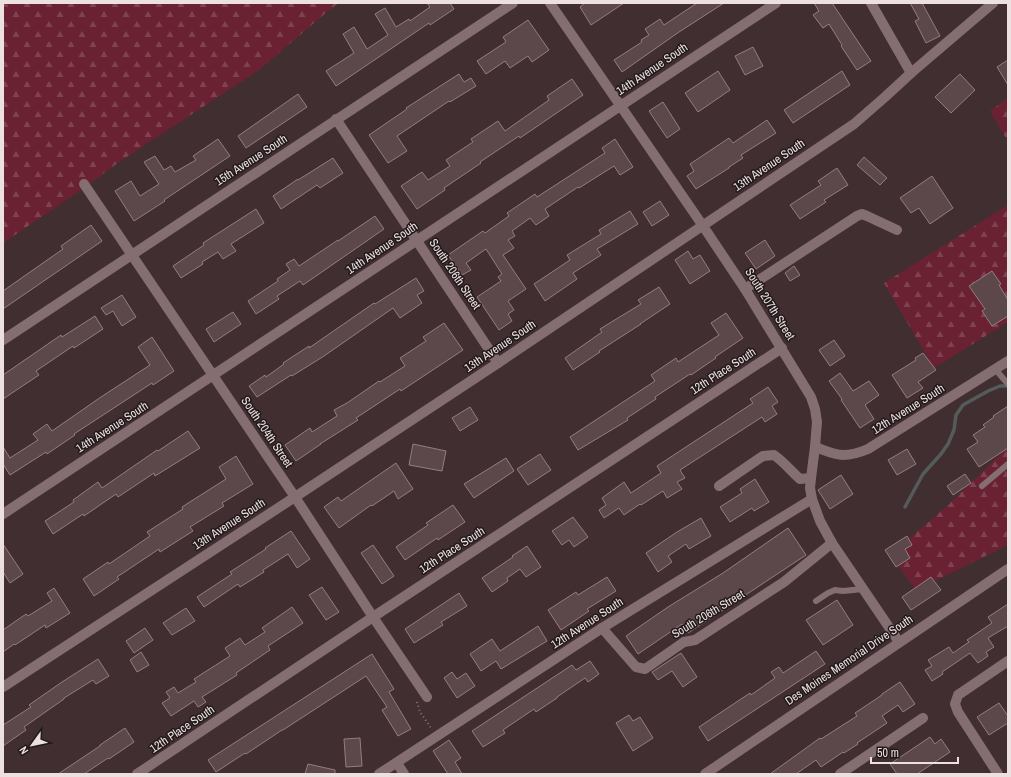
<svg xmlns="http://www.w3.org/2000/svg" width="1011" height="777" viewBox="0 0 1011 777" font-family="'Archivo Narrow',sans-serif">
  <defs>
    <pattern id="forest-firs" width="22" height="20" patternUnits="userSpaceOnUse"><rect width="22" height="20" fill="#6a2233"/><path d="M5 1l3.5 6h-7zM16 11l3.5 6h-7z" fill="#7f4250"/></pattern>
  </defs>
  <rect width="100%" height="100%" fill="#412e31"/>
  <g fill="url(#forest-firs)">
    <path d="M3,3H339L328,11L259,70L122,160L71,197L3,243Z"/>
    <path d="M1008,98V142L990,111Z"/>
    <path d="M1008,205V322L934,368L884,283Z"/>
    <path d="M1008,447V545L916,590L890,555L945,508Z"/>
  </g>
  <g fill="none" stroke-linecap="round" stroke-linejoin="round">
    <path stroke="#535b5b" stroke-width="3.5" d="M905,507L923,474L941,454L948,444L954,430L956,415L963,405L988,391L1000,386H1008"/>
  </g>
  <g fill="#5c484b" stroke="#947d80">
    <path d="M427,3H450L454,9L430,25L429,23L336,86L326,71L354,53L343,34L354,27L367,49L388,35L375,14L385,8L396,27L409,19L410,21L430,7Z"/>
    <path d="M585,3H624L591,25L580,7Z"/>
    <path d="M697,3H724L679,32L622,72L614,60L642,42L641,40L649,35L645,29L660,19L664,25Z"/>
    <path d="M814,3H832L871,61L857,70L841,46L842,45L829,24L823,28L813,15L819,11Z"/>
    <path d="M910,3H922L940,36L926,43L915,21L919,19Z"/>
    <path d="M528,20L549,50L532,62L528,56L510,68L505,61L486,74L477,61L506,42L503,37Z"/>
    <path d="M753,47L763,66L745,75L735,56Z"/>
    <path d="M1008,60V85L997,67Z"/>
    <path d="M718,71L730,90L698,112L685,93Z"/>
    <path d="M842,71L850,85L793,123L784,110Z"/>
    <path d="M459,74L464,82L471,78L476,86L450,102L449,101L397,136L407,151L388,163L369,135L407,109L406,108Z"/>
    <path d="M960,74L975,90L951,113L935,97Z"/>
    <path d="M572,79L583,95L520,138L519,136L480,162L481,163L444,188L445,190L417,209L401,186L422,172L428,180L450,166L446,160L473,142L471,139L498,121L505,131L549,100L547,96Z"/>
    <path d="M298,94L307,107L246,148L238,136Z"/>
    <path d="M663,102L680,129L667,138L649,111Z"/>
    <path d="M767,120L776,133L741,155L743,158L729,167V168L696,189L687,176L694,171L690,164L729,138L733,143Z"/>
    <path d="M218,139L230,156L164,200L165,201L134,221L115,191L131,181L140,196L159,184L144,162L155,156L164,170L171,166L175,172L196,160L193,156Z"/>
    <path d="M615,139L633,167L620,175L614,166L579,188L578,187L545,209L549,216L536,225L530,218L512,231L515,236L508,240L514,248L503,255L526,289L508,301L514,310L508,314L512,321L499,330L477,297L501,281L498,277L502,274L486,249L466,263L471,270L462,275L448,255L483,231L485,233L509,216L507,213L535,194L537,197L605,153L602,148Z"/>
    <path d="M864,157L887,178L880,185L857,165Z"/>
    <path d="M333,158L343,173L320,188L317,185L281,209L273,196L298,179V180Z"/>
    <path d="M837,168L848,185L824,200L826,202L800,219L790,205L821,185L818,181Z"/>
    <path d="M932,176L953,208L930,224L919,208L911,213L900,198Z"/>
    <path d="M660,201L669,215L652,226L643,212Z"/>
    <path d="M256,209L264,223L231,244L236,251L223,259L218,252L202,262L203,264L181,278L173,266L204,245L203,243Z"/>
    <path d="M630,211L638,224L597,249L601,255L573,273L577,279L545,301L534,284L570,260L567,255L601,234L599,230Z"/>
    <path d="M375,216L384,229L303,285L300,281L277,296L279,299L256,314L248,301L278,281L277,279L290,270L286,264L294,259L299,266L338,240V241Z"/>
    <path d="M91,225L102,241L3,309V291L63,249L61,246Z"/>
    <path d="M765,240L775,256L756,269L745,253Z"/>
    <path d="M688,251L693,259L700,255L710,271L690,284L675,260Z"/>
    <path d="M794,266L800,275L790,281L785,273Z"/>
    <path d="M992,271L1001,284L999,285L1008,300V316L992,326L982,311L985,309L969,286Z"/>
    <path d="M416,278L424,291L417,295L422,303L400,318L393,308L324,356L292,376L291,375L257,397L249,386L265,375L266,377L284,364L283,363L309,346V348L374,303L375,304Z"/>
    <path d="M659,287L670,304L640,324H641L599,351L600,352L573,370L565,358L602,332L600,329L641,304L638,300Z"/>
    <path d="M122,295L136,317L122,326L113,311L106,315L101,308Z"/>
    <path d="M233,312L241,324L214,342L206,329Z"/>
    <path d="M726,313L743,338L715,357L716,358L691,375L690,374L655,397L656,399L627,418L628,420L578,450L570,437L655,381L651,375L676,358L678,362L719,335L711,323Z"/>
    <path d="M95,316L103,329L74,348L73,346L36,371L39,375L3,399V375L61,335L62,337Z"/>
    <path d="M444,323L463,350L401,391L400,389L356,418L358,420L320,444H321L296,461L285,445L310,428L312,432L337,416L334,410L347,403L379,381L380,382L405,366L400,358L426,341L423,337Z"/>
    <path d="M152,337L174,371L153,385L152,383L74,434L75,435L47,454L46,452L10,475L3,464V447L10,458L38,440L33,434L47,424L52,431L101,397L150,365L138,347Z"/>
    <path d="M834,340L845,356L830,366L819,350Z"/>
    <path d="M923,353L936,370L918,382L923,388L907,398L892,375L916,360L915,358Z"/>
    <path d="M840,373L853,391L869,381L879,395L865,405L874,419L860,428L841,400L842,399L829,381Z"/>
    <path d="M768,387L778,402L772,406L777,414L765,422L762,417L680,470L685,478L677,482L682,489L667,498L663,491L641,505L640,504L624,515L619,508L604,518L599,510L606,505L602,498L624,482L631,493L661,473L657,466L753,403L750,399Z"/>
    <path d="M1008,406V448L979,467L967,449L978,442L973,435L985,427L983,425L994,417L993,416Z"/>
    <path d="M470,407L478,420L460,431L452,418Z"/>
    <path d="M188,431L200,448L155,476L154,473L118,497L116,494L84,516L83,514L53,534L45,521L74,502L73,500L98,482L102,488L157,450L158,451Z"/>
    <path d="M413,444L446,451L442,471L409,465Z"/>
    <path d="M907,449L916,464L897,475L888,460Z"/>
    <path d="M540,454L551,470L528,485L517,469Z"/>
    <path d="M236,456L253,484L222,503L224,506L190,527L193,531L160,552L159,549L117,577L119,579L94,596L83,579L108,562L109,564L150,536L147,532L183,509L182,507L226,479L219,467Z"/>
    <path d="M506,458L514,471L474,498L464,484Z"/>
    <path d="M396,463L413,489L398,499L394,491L372,506L371,505L339,528L324,507L338,497L341,501Z"/>
    <path d="M965,474L971,483L953,495L947,486Z"/>
    <path d="M841,475L853,494L830,509L818,490Z"/>
    <path d="M755,479L769,502L754,511L752,508L730,522L720,507L742,493L740,489Z"/>
    <path d="M453,505L465,522L438,540L437,538L405,560L396,547L428,525L426,523Z"/>
    <path d="M573,517L588,537L574,547L569,540L562,545L552,531Z"/>
    <path d="M701,518L711,536L689,549L686,544L668,556L672,562L658,572L646,553L677,532Z"/>
    <path d="M788,528L806,555L688,633L682,624L638,654L626,636L668,607L723,573Z"/>
    <path d="M291,531L310,559L297,568L288,554L263,570L264,572L240,587L238,584L204,607L197,597L232,574L230,572L266,549L265,548Z"/>
    <path d="M907,536L912,545L905,549L910,558L896,567L885,550Z"/>
    <path d="M3,544L23,574L10,583L3,572Z"/>
    <path d="M373,545L394,576L382,584L361,553Z"/>
    <path d="M527,546L541,567L526,577L520,569L507,578L508,581L492,592L482,578L513,557L512,556Z"/>
    <path d="M607,577L616,591L587,609L589,611L561,630L548,610L576,592L578,595Z"/>
    <path d="M931,577L941,590L911,610L902,597Z"/>
    <path d="M322,587L339,612L326,620L309,595Z"/>
    <path d="M54,588L70,613L46,628L45,625L15,645L14,644L3,652V630L26,614L28,616L52,601L47,593Z"/>
    <path d="M459,593L467,606L441,622L443,625L414,643L405,629Z"/>
    <path d="M837,600L853,625L823,645L806,620Z"/>
    <path d="M1008,604V626L988,638L994,647L986,652L988,656L978,663L970,653L942,672L943,674L932,681L925,670L932,666L928,660L949,647L953,653L969,642L967,640L992,623L988,617Z"/>
    <path d="M292,607L303,623L268,646L270,650L236,673L237,675L202,697L206,702L198,707L194,701L171,716L162,703L170,698L166,692L174,687L178,693L196,682L194,679L230,656L225,648L240,638L245,645L265,632L262,628Z"/>
    <path d="M186,608L195,621L172,635L163,623Z"/>
    <path d="M538,626L547,641L501,669L496,661L481,671L470,654L492,639L500,651Z"/>
    <path d="M145,628L153,640L134,653L126,641Z"/>
    <path d="M816,651L825,664L708,741L699,727L750,693L751,695L775,678L771,672L779,667L783,673Z"/>
    <path d="M141,652L149,665L137,672L130,660Z"/>
    <path d="M681,653L697,677L683,687L672,671L658,680L652,672Z"/>
    <path d="M372,654L394,689L389,692L411,729L398,736L382,710L387,707L366,676L283,730H282L246,754L245,753L216,772L208,760Z"/>
    <path d="M98,659L109,676L96,684L93,680L64,698V699L24,727L26,730L3,746V725L31,707L29,705L62,682Z"/>
    <path d="M590,661L599,674L588,682L585,678L557,697V698L536,712L534,709L503,730L505,733L483,747L472,731L572,665L576,670Z"/>
    <path d="M452,672L457,679L466,673L475,686L457,698L444,678Z"/>
    <path d="M900,682L915,704L903,712L898,705L882,716L887,723L857,743L858,744L844,753L843,752L821,767L816,760L796,774H770L820,738L821,739L857,716L855,713L882,695V694Z"/>
    <path d="M999,703L1008,716V723L989,735L977,717Z"/>
    <path d="M629,715L633,721L640,717L653,738L633,751L616,723Z"/>
    <path d="M125,728L134,742L109,759L108,758L84,774H58L100,746V745Z"/>
    <path d="M930,737L935,744L941,739L950,752L917,774H897L890,764Z"/>
    <path d="M360,738L362,766L346,767L344,739Z"/>
    <path d="M449,740L461,758L455,762L462,774H448L433,751Z"/>
    <path d="M308,764L335,770V774H305Z"/>
  </g>
  <g fill="none" stroke-linecap="round" stroke-linejoin="round">
    <path stroke="#8a7a7c" stroke-width="2" stroke-dasharray="1 3" stroke-linecap="butt" d="M417,702L420,712L431,728"/>
    <g stroke="#846e71" stroke-width="6">
      <path d="M995,369L1008,384"/>
      <path d="M982,486L1008,464"/>
      <path d="M816,601L828,593L835,590L843,591L863,589"/>
    </g>
    <g stroke="#846e71" stroke-width="10">
      <path d="M550,3L703,226L745,289L811,397L815,409L817,422L815,447L811,478L810,488L812,499L820,521L832,543L899,642"/>
      <path d="M871,3L911,73"/>
      <path d="M336,119L498,363"/>
      <path d="M84,184L295,497L373,617L427,697"/>
      <path d="M745,289L857,216L862,214L867,216L897,230"/>
      <path d="M3,340L513,3"/>
      <path d="M815,447C824,450 834,455 843,455C852,455 861,452 868,449L1008,361"/>
      <path d="M719,486L763,456L774,455C784,462 791,471 800,479L811,478"/>
      <path d="M3,514L776,3"/>
      <path d="M602,628L636,667L645,669L684,642L695,640L784,582L832,543"/>
      <path d="M3,687L295,497L498,363L854,124L885,97L911,73L993,3"/>
      <path d="M397,763L404,774"/>
      <path d="M137,774L373,617L782,348"/>
      <path d="M379,774L602,628L812,499"/>
      <path d="M840,774L923,718"/>
      <path d="M998,774L958,712L955,704L958,695L1008,661"/>
    </g>
    <path stroke="#846e71" stroke-width="10" d="M705,774L1008,569"/>
  </g>
  <g text-anchor="middle" dominant-baseline="central" stroke-width="3" stroke-linejoin="round" paint-order="stroke">
    <g font-size="12" fill="#ece0e1" stroke="#22191a">
      <text transform="translate(652 69) rotate(-34)">14th Avenue South</text>
      <text transform="translate(251 160) rotate(-33)">15th Avenue South</text>
      <text transform="translate(769 165) rotate(-34)">13th Avenue South</text>
      <text transform="translate(382 248) rotate(-34)">14th Avenue South</text>
      <text transform="translate(455 274) rotate(56)">South 206th Street</text>
      <text transform="translate(770 304) rotate(58)">South 207th Street</text>
      <text transform="translate(500 346) rotate(-34)">13th Avenue South</text>
      <text transform="translate(723 371) rotate(-33)">12th Place South</text>
      <text transform="translate(908 409) rotate(-32)">12th Avenue South</text>
      <text transform="translate(112 427) rotate(-33)">14th Avenue South</text>
      <text transform="translate(267 432) rotate(56)">South 204th Street</text>
      <text transform="translate(229 524) rotate(-33)">13th Avenue South</text>
      <text transform="translate(452 550) rotate(-33)">12th Place South</text>
      <text transform="translate(708 614) rotate(-31)">South 206th Street</text>
      <text transform="translate(587 623) rotate(-33)">12th Avenue South</text>
      <text transform="translate(849 660) rotate(-34)">Des Moines Memorial Drive South</text>
      <text transform="translate(182 729) rotate(-34)">12th Place South</text>
    </g>
  </g>
  <rect width="1011" height="777" fill="none" stroke="#ece0e1" stroke-width="8"/>
  <g transform="translate(32 745) rotate(237)" stroke="#22191a" stroke-width="3" paint-order="stroke">
  <path d="M0-3L7 15L0 10L-7 15Z" fill="#ece0e1"/>
  <text y="-6" font-size="11" font-weight="bold" text-anchor="middle" fill="#ece0e1">N</text>
  </g>
  <path d="M871 757v6h87v-6" fill="none" stroke="#ece0e1" stroke-width="2"/>
  <text x="877" y="757" font-size="12" fill="#ece0e1" stroke="#22191a" stroke-width="3" paint-order="stroke">50 m</text>
</svg>
